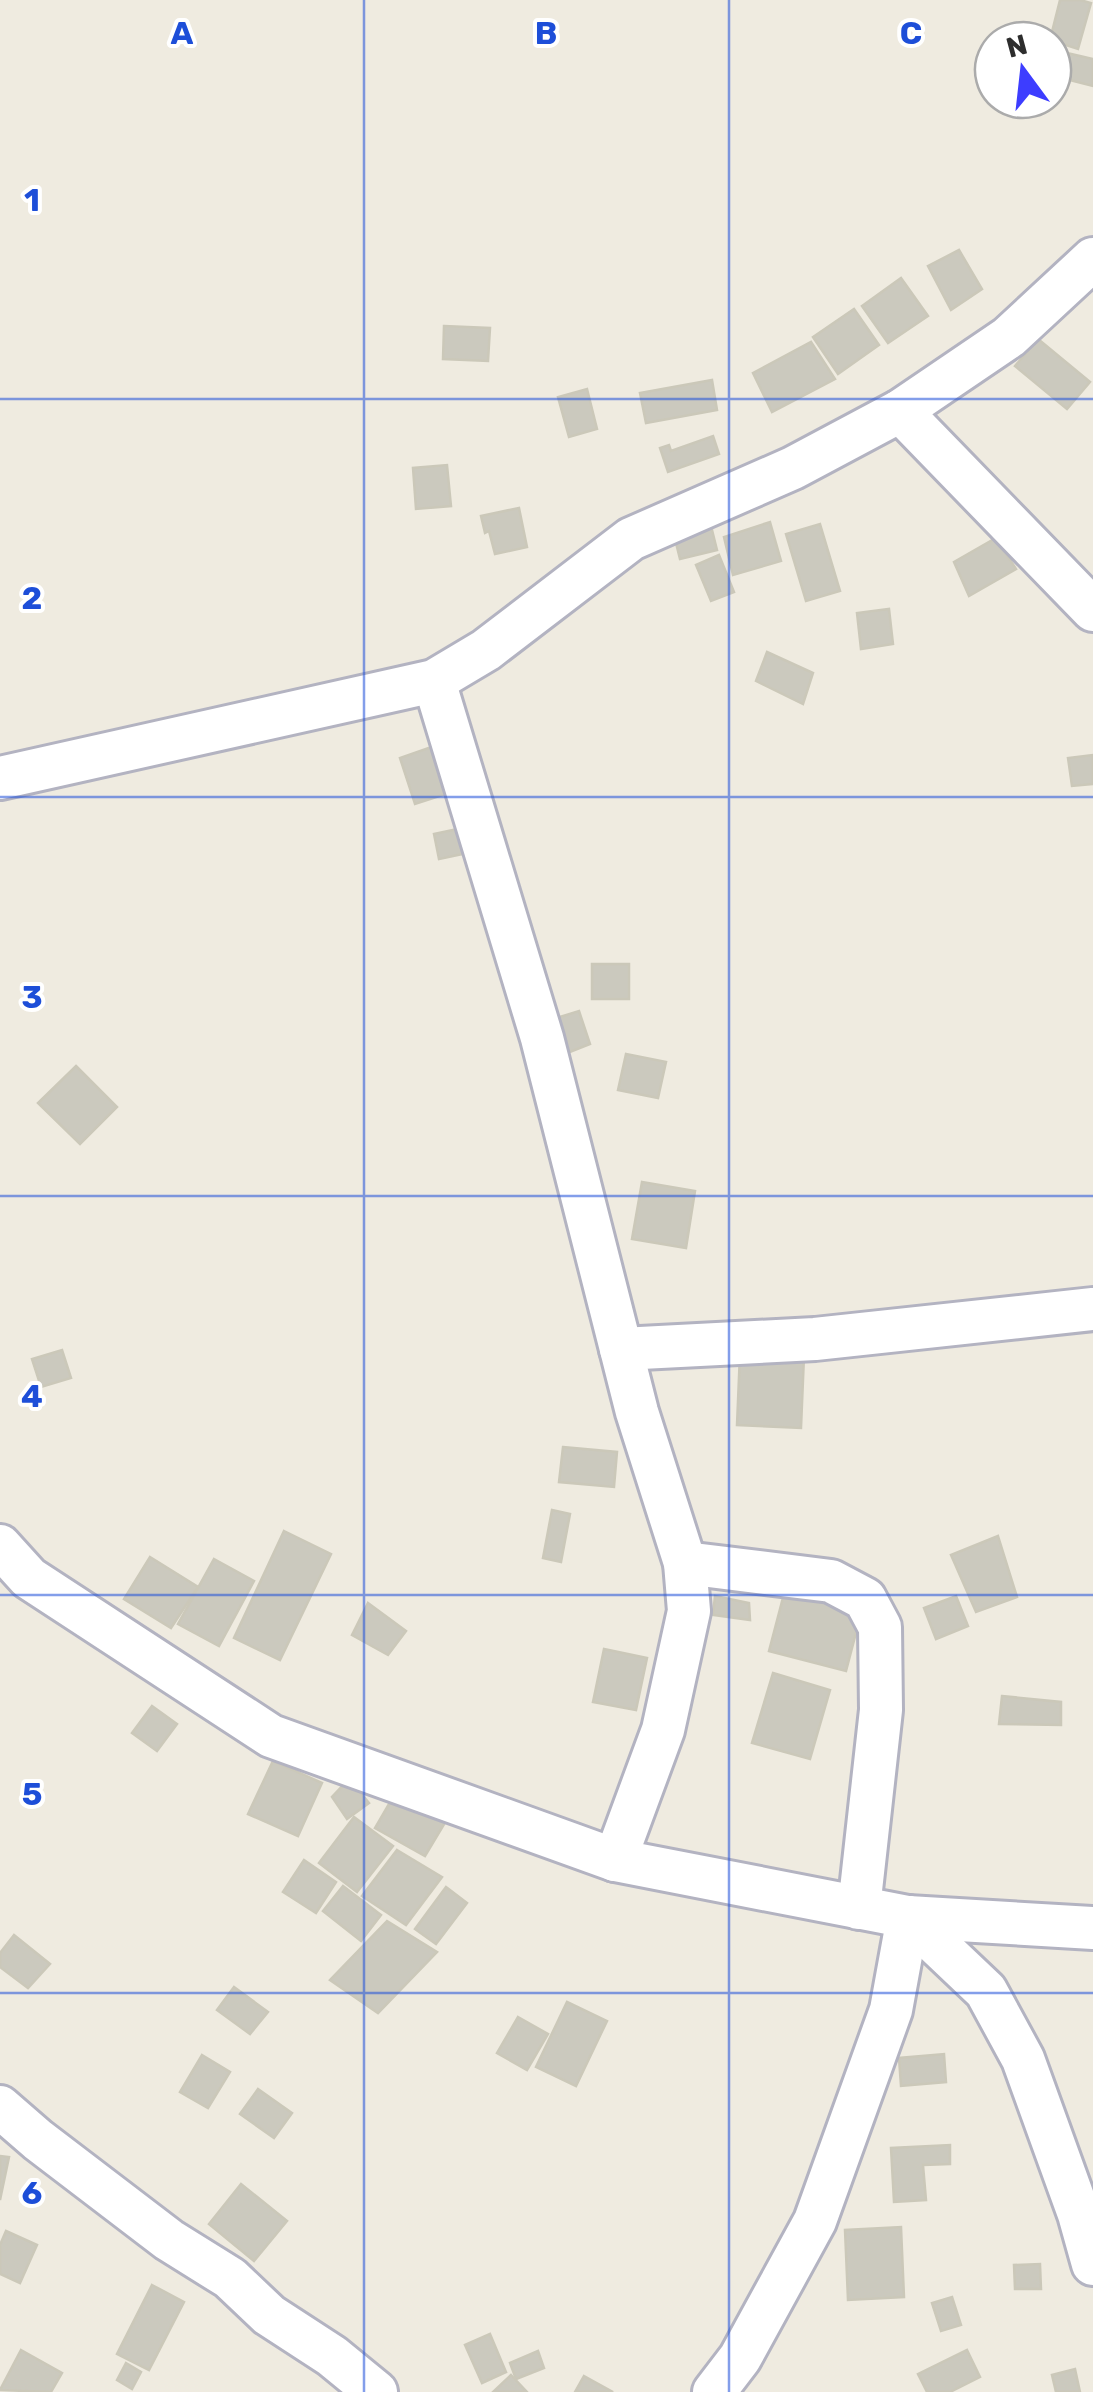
<svg xmlns="http://www.w3.org/2000/svg" width="1093" height="2392" viewBox="0 0 1093 2392" font-family="Rubik,sans-serif">
  <rect width="100%" height="100%" fill="#efebe0"/>
  <g fill="#cbc9be" stroke="#cbc8b9" stroke-width="2.5">
    <path d="M1060,0H1080L1091,3L1078,49L1050,40Z"/>
    <path d="M1067,53L1093,59V86L1062,78Z"/>
    <path d="M959,250L982,289L951,310L928,266Z"/>
    <path d="M901,278L928,316L888,343L862,306Z"/>
    <path d="M854,309L879,345L838,374L813,337Z"/>
    <path d="M444,326L490,328L488,361L443,359Z"/>
    <path d="M1038,339L1090,382L1067,409L1015,366Z"/>
    <path d="M811,342L835,379L772,412L753,373Z"/>
    <path d="M712,380L717,410L646,423L640,393Z"/>
    <path d="M587,389L597,429L569,437L558,397Z"/>
    <path d="M713,436L719,454L668,472L660,448L669,445L671,451Z"/>
    <path d="M447,465L451,506L416,509L413,468Z"/>
    <path d="M519,508L527,547L495,554L489,531L485,533L481,516Z"/>
    <path d="M770,522L781,561L733,575L724,537Z"/>
    <path d="M820,524L840,591L806,601L786,534Z"/>
    <path d="M711,526L717,550L680,559L674,535Z"/>
    <path d="M996,538L1016,569L969,596L954,562Z"/>
    <path d="M719,555L734,592L711,601L696,565Z"/>
    <path d="M889,609L893,644L861,649L857,613Z"/>
    <path d="M767,652L813,673L803,704L756,681Z"/>
    <path d="M434,746L449,793L415,804L400,758Z"/>
    <path d="M1093,755V784L1072,786L1068,758Z"/>
    <path d="M467,827L472,852L439,859L434,834Z"/>
    <rect x="592" y="964" width="37" height="35"/>
    <path d="M579,1011L590,1044L562,1055L550,1020Z"/>
    <path d="M626,1054L666,1062L658,1098L618,1090Z"/>
    <path d="M76,1066L117,1107L80,1144L38,1103Z"/>
    <path d="M642,1182L695,1191L686,1248L632,1239Z"/>
    <path d="M62,1350L71,1378L41,1387L32,1359Z"/>
    <path d="M740,1353L804,1356L801,1428L737,1425Z"/>
    <path d="M563,1447L617,1452L614,1487L559,1482Z"/>
    <path d="M552,1510L570,1514L561,1562L543,1558Z"/>
    <path d="M284,1531L331,1554L280,1660L234,1638Z"/>
    <path d="M998,1536L1017,1597L976,1612L951,1555Z"/>
    <path d="M150,1557L198,1587L171,1628L124,1599Z"/>
    <path d="M214,1559L254,1581L219,1646L178,1624Z"/>
    <path d="M785,1590L862,1610L846,1671L769,1651Z"/>
    <path d="M715,1596L749,1603L750,1620L713,1615Z"/>
    <path d="M956,1596L968,1626L936,1639L924,1608Z"/>
    <path d="M368,1603L406,1631L388,1655L352,1635Z"/>
    <path d="M604,1649L647,1658L636,1710L593,1702Z"/>
    <path d="M773,1673L830,1690L810,1759L752,1743Z"/>
    <path d="M1002,1696L1061,1702V1725L999,1724Z"/>
    <path d="M152,1706L177,1724L157,1751L132,1733Z"/>
    <path d="M273,1761L322,1783L298,1836L248,1814Z"/>
    <path d="M349,1779L369,1803L347,1819L332,1797Z"/>
    <path d="M396,1792L446,1821L425,1856L375,1828Z"/>
    <path d="M354,1817L393,1846L357,1892L319,1863Z"/>
    <path d="M397,1850L442,1877L406,1925L362,1896Z"/>
    <path d="M304,1860L336,1882L316,1913L283,1892Z"/>
    <path d="M343,1886L381,1915L361,1941L323,1911Z"/>
    <path d="M446,1887L467,1903L436,1944L415,1929Z"/>
    <path d="M387,1921L437,1952L378,2013L330,1980Z"/>
    <path d="M14,1935L50,1964L28,1988L0,1967V1953Z"/>
    <path d="M234,1987L268,2012L250,2034L217,2010Z"/>
    <path d="M567,2002L607,2021L576,2086L536,2067Z"/>
    <path d="M518,2017L548,2034L527,2070L497,2053Z"/>
    <path d="M944,2054L946,2082L901,2086L899,2058Z"/>
    <path d="M202,2055L230,2072L208,2108L180,2092Z"/>
    <path d="M258,2089L292,2113L274,2138L240,2114Z"/>
    <path d="M950,2145V2164L923,2165L926,2200L894,2202L891,2148Z"/>
    <path d="M0,2156L9,2157L0,2200Z"/>
    <path d="M241,2184L287,2221L254,2261L209,2224Z"/>
    <path d="M901,2227L904,2297L848,2300L845,2230Z"/>
    <path d="M6,2231L37,2245L20,2283L0,2274V2245Z"/>
    <path d="M1040,2264L1041,2289H1015L1014,2265Z"/>
    <path d="M152,2285L184,2302L149,2370L117,2354Z"/>
    <path d="M952,2297L961,2325L941,2331L932,2303Z"/>
    <path d="M490,2334L506,2372L482,2383L465,2345Z"/>
    <path d="M21,2350L62,2373L51,2392L0,2390Z"/>
    <path d="M967,2350L980,2377L950,2392H927L918,2374Z"/>
    <path d="M538,2351L544,2368L516,2379L510,2363Z"/>
    <path d="M126,2363L141,2372L132,2389L117,2380Z"/>
    <path d="M1075,2369L1080,2392H1056L1052,2375Z"/>
    <path d="M511,2375L527,2392H493Z"/>
    <path d="M584,2376L613,2392H575Z"/>
  </g>
  <g fill="none" stroke-linecap="round" stroke-linejoin="round">
    <g stroke="#b3b3c1" stroke-width="48">
      <g id="minor">
        <path d="M900,411L1093,610"/>
        <path d="M434,681L542,1038L637,1412L685,1563L689,1611L663,1730L615,1860"/>
        <path d="M0,778L434,681L486,650L631,539L793,468L900,411L1009,337L1093,259"/>
        <path d="M621,1349L815,1339L1093,1309"/>
        <path d="M0,1546L29,1578L271,1736L615,1860L908,1917L1093,1928"/>
        <path d="M685,1563L831,1581L865,1599L880,1627L881,1710L859,1908"/>
        <path d="M908,1917L986,1991L1023,2059L1079,2214L1093,2264"/>
        <path d="M0,2107L38,2140L169,2240L230,2278L269,2315L332,2356L376,2392"/>
        <path d="M714,2392L740,2358L815,2221L891,2010L908,1917"/>
      </g>
    </g>
    <use href="#minor" stroke="#fff" stroke-width="42"/>
  </g>
  <path fill="none" stroke="#1d4ed8" stroke-width="2.5" stroke-opacity="0.55" d="M364,0V2392M729,0V2392M0,399H1093M0,797H1093M0,1196H1093M0,1595H1093M0,1993H1093"/>
  <g font-size="32" text-anchor="middle" font-weight="bold" fill="#1d4ed8" stroke="#fff" stroke-width="8" stroke-linejoin="round" paint-order="stroke">
    <text x="182" y="44">A</text>
    <text x="546" y="44">B</text>
    <text x="911" y="44">C</text>
    <text x="32" y="211">1</text>
    <text x="32" y="609">2</text>
    <text x="32" y="1008">3</text>
    <text x="32" y="1407">4</text>
    <text x="32" y="1805">5</text>
    <text x="32" y="2204">6</text>
  </g>
  <g transform="translate(1023 70) rotate(345)"><circle r="48" fill="#ffffff" stroke="#ababab" stroke-width="2.5"/>
  <path d="M0-8L18 38L0 25L-18 38Z" fill="#3d3dff"/>
  <text y="-15" font-size="28" font-weight="bold" text-anchor="middle" fill="#2d2d2d">N</text>
  </g>
</svg>
